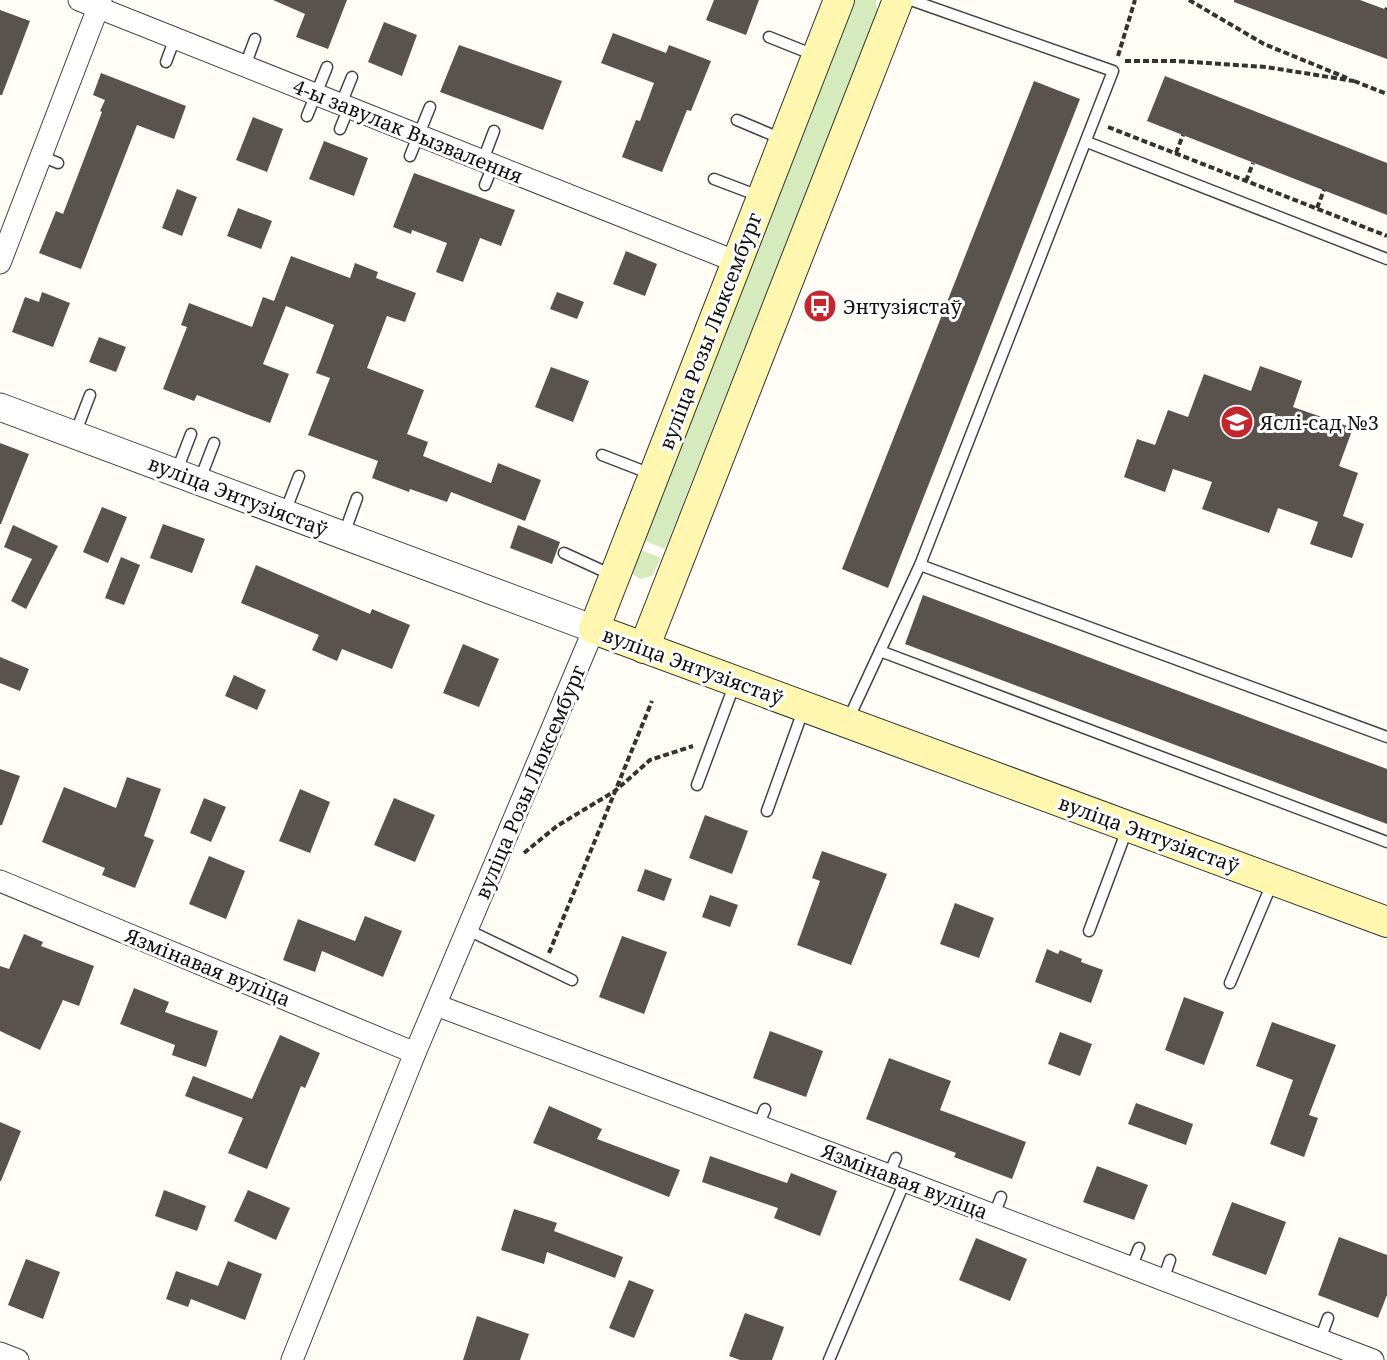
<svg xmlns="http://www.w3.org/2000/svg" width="1387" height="1360" viewBox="0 0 1387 1360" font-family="'Noto Serif',serif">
  <rect width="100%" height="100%" fill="#fffdf5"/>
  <g fill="#d5ebbd">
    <path d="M851,0H876L877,12L665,549L638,538Z"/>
    <path d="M634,547L661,558L652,576L640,579L630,572Z"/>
  </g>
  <g fill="#5a524d">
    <path d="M273,0H347L328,49L296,37L305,14Z"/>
    <path d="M714,0H759L746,35L706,20Z"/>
    <path d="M1234,0H1360L1387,10V59L1234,2Z"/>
    <path d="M0,10L30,21L2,95H0Z"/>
    <path d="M384,22L417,35L402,76L368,62Z"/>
    <path d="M613,33L666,53L669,45L711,61L691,111L687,110L662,172L622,157L636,120L640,121L654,83L601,63Z"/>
    <path d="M459,45L562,81L543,130L440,92Z"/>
    <path d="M101,73L186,106L174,139L137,125L81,269L39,253L56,211L63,214L102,112L100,111L105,100L93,95Z"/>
    <path d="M1165,76L1387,163V215L1147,121Z"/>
    <path d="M1034,81L1080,99L888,588L842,569Z"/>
    <path d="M253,117L283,129L267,172L236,160Z"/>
    <path d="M324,141L368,158L354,196L309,179Z"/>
    <path d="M414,173L515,210L501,246L480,238L463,282L436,272L447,243L412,230L411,234L393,227Z"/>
    <path d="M177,189L197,197L182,236L162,228Z"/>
    <path d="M238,208L272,221L261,249L227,236Z"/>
    <path d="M626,251L657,264L645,296L613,284Z"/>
    <path d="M291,256L350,278L355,263L378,272L376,278L416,293L405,322L387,316L367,368L424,390L407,434L428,442L423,456L491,483L498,463L541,480L525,521L451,492L447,502L410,489L409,492L372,478L378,461L308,435L330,378L316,373L334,325L286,306L263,364L289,374L270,423L197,395L194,401L163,389L187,327L181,325L189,303L252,327L263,297L274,301Z"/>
    <path d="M42,292L70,303L53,347L12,332L25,297L39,302Z"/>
    <path d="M557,292L584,302L577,319L550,309Z"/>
    <path d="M99,337L126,347L116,372L89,362Z"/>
    <path d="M1260,366L1302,381L1293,407L1353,428L1339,466L1358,473L1343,516L1364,524L1352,558L1310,544L1318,522L1278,508L1269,533L1202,509L1212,482L1173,469L1165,492L1124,477L1137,439L1155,445L1168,410L1188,417L1204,374L1251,391Z"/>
    <path d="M551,367L589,381L573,422L535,407Z"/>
    <path d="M0,443L29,454L1,524H0Z"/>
    <path d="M102,507L127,517L108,563L83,552Z"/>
    <path d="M163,524L205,539L192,573L150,558Z"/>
    <path d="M13,525L58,546L26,609L11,601L32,559L4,547Z"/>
    <path d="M518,525L560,542L552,564L510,548Z"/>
    <path d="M121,557L140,565L124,605L105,598Z"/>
    <path d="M256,565L370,614L372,609L410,625L392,669L342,649L337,661L312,650L319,635L241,603Z"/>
    <path d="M923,595L1387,769V824L905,644Z"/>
    <path d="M463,644L499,659L479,707L443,693Z"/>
    <path d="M0,657L29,669L20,691L0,683Z"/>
    <path d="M234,675L266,690L257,710L225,696Z"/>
    <path d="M0,769L20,776L2,825H0Z"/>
    <path d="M127,777L161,789L144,836L154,840L135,888L102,875L105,868L42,842L64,787L116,808Z"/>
    <path d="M300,789L330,802L310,853L279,841Z"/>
    <path d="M204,798L226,807L211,842L190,833Z"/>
    <path d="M394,798L435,815L415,862L374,845Z"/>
    <path d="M705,815L748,831L732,874L689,858Z"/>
    <path d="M822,851L887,874L851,965L797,945L820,881L812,878Z"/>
    <path d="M209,856L245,871L226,919L189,904Z"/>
    <path d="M645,869L672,879L664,901L637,891Z"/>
    <path d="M710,895L738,905L730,927L702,917Z"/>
    <path d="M955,903L994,918L979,958L940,944Z"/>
    <path d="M365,916L402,931L383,977L322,951L315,972L283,960L298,919L355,941Z"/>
    <path d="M24,934L43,942L41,946L94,966L79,1006L63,1000L40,1050L0,1031V966L9,969Z"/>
    <path d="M622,936L667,952L644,1014L599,997Z"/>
    <path d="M1047,949L1058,954L1060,950L1082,959L1081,962L1103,970L1091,1003L1035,982Z"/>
    <path d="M134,988L169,1002L165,1012L218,1031L206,1067L172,1055L175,1045L120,1024Z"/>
    <path d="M1184,997L1224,1012L1204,1065L1165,1050Z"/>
    <path d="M1272,1022L1336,1045L1309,1115L1318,1118L1304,1157L1270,1144L1293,1080L1256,1066Z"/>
    <path d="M770,1031L823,1051L806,1097L753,1078Z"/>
    <path d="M1060,1032L1092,1044L1080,1076L1048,1064Z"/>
    <path d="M280,1035L320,1053L305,1088L301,1086L267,1169L228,1153L243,1118L185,1096L193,1076L252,1099Z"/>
    <path d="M889,1058L951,1081L940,1110L1026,1142L1012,1179L954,1157L956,1153L866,1119Z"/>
    <path d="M1136,1103L1193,1124L1186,1145L1128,1124Z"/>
    <path d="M549,1106L602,1129L597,1139L680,1170L669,1197L533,1143Z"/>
    <path d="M0,1122L21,1131L1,1181H0Z"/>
    <path d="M710,1156L787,1183L791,1173L837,1191L820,1236L774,1218L778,1208L702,1182Z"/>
    <path d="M1097,1166L1148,1185L1134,1220L1083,1202Z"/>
    <path d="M164,1190L206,1206L197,1231L155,1216Z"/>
    <path d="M248,1190L290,1208L276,1240L234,1221Z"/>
    <path d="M1232,1202L1286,1222L1266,1275L1212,1255Z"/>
    <path d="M514,1209L557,1223L554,1231L623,1257L615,1278L547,1252L544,1264L501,1250Z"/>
    <path d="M1339,1237L1387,1255V1295L1378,1318L1318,1295Z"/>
    <path d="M976,1238L1027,1259L1010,1301L959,1280Z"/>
    <path d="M26,1259L60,1272L43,1319L8,1305Z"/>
    <path d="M228,1261L262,1274L245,1320L191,1299L188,1307L166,1299L176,1271L218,1286Z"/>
    <path d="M629,1280L654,1290L634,1338L609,1328Z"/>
    <path d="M745,1313L784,1327L772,1360H740L729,1356Z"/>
    <path d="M477,1316L529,1334L520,1360H463Z"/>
  </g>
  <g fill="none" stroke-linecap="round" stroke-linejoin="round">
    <g stroke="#444" stroke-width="13">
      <g id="service">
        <path d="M911,0L1113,71L920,565L1387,737"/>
        <path d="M769,37L814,55"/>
        <path d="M166,62L175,38"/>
        <path d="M245,66L255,39"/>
        <path d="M341,104L352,77"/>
        <path d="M307,116L327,67"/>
        <path d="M737,120L782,139"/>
        <path d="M340,129L349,107"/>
        <path d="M1087,142L1387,259"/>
        <path d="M41,156L58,163"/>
        <path d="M410,156L430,107"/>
        <path d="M483,160L494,131"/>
        <path d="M714,179L759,196"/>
        <path d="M485,185L493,165"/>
        <path d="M75,434L90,395"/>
        <path d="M602,455L651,474"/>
        <path d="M176,473L191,434"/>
        <path d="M199,482L214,443"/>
        <path d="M285,512L299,476"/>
        <path d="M344,534L357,498"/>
        <path d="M564,553L612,575"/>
        <path d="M880,651L1387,842"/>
        <path d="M848,720L920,565"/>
        <path d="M697,785L735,683"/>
        <path d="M767,811L804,708"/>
        <path d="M468,930L572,980"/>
        <path d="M1089,931L1128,827"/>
        <path d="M1230,983L1273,881"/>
        <path d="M758,1126L765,1109"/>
        <path d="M889,1175L896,1158"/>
        <path d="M994,1215L1001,1197"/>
        <path d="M1131,1268L1139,1248"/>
        <path d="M1163,1280L1170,1260"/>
        <path d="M1320,1340L1328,1318"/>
        <path d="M829,1360L905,1181"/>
      </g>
    </g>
    <g stroke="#444" stroke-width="23">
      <g id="minor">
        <path d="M79,0L737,262"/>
        <path d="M0,263L101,0"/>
        <path d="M0,881L415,1053"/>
        <path d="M436,1005L889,1175L1373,1360"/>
        <path d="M0,1353L18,1360"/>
        <path d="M292,1360L415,1053L594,629"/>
      </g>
    </g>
    <g stroke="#444" stroke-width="29">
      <path id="tertiary" d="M0,407L594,629"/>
    </g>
    <g stroke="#333" stroke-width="32">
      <g id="secondary">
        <path d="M839,0L594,629L1387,922"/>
        <path d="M644,648L898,0"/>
      </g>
    </g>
    <g stroke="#333" stroke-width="4" stroke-dasharray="6 3" stroke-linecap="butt">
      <path d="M1189,0L1264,44L1347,78"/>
      <path d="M1386,10L1387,8"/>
      <path d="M1118,56L1135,0"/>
      <path d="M1125,61H1177L1266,67L1354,81"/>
      <path d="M1354,81L1387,94"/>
      <path d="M1108,127L1387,236"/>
      <path d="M1176,153L1183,135"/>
      <path d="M1246,181L1253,163"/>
      <path d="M1317,208L1324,190"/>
      <path d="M524,853L557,826L615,791L650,760L693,746"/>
      <path d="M549,953L652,701"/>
    </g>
    <use href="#service" stroke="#fff" stroke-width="10"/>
    <use href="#minor" stroke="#fff" stroke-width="21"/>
    <use href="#tertiary" stroke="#fff" stroke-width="27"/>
    <use href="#secondary" stroke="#fff6b0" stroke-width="30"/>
  </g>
  <defs>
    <g id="bus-disc" transform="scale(1.725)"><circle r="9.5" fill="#c4262e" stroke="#fff"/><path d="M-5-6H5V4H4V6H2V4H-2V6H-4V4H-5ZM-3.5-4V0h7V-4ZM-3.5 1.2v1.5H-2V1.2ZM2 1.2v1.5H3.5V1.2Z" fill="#fff"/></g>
    <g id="school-disc" transform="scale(1.725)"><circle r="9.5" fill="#c4262e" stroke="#fff"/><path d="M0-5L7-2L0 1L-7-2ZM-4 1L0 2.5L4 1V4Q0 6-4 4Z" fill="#fff"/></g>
  </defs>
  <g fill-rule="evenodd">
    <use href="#bus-disc" x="820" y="306"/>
    <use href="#school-disc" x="1237" y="422"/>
  </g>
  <g text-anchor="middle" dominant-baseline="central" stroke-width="6" stroke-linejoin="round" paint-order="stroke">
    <g font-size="20" fill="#111" stroke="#fff">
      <text transform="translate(408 131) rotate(22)">4-ы завулак Вызвалення</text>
      <text transform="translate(710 331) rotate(-69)">вуліца Розы Люксембург</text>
      <text transform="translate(238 496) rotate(21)">вуліца Энтузіястаў</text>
      <text transform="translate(693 666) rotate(20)">вуліца Энтузіястаў</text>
      <text transform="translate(530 782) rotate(-67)">вуліца Розы Люксембург</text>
      <text transform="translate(1149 834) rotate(20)">вуліца Энтузіястаў</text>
      <text transform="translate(208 967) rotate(22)">Язмінавая вуліца</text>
      <text transform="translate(905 1181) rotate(21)">Язмінавая вуліца</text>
    </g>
    <g font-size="20" fill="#111" stroke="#fff" text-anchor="start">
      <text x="843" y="306">Энтузіястаў</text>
      <text x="1260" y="422">Яслі-сад №3</text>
    </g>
  </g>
</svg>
